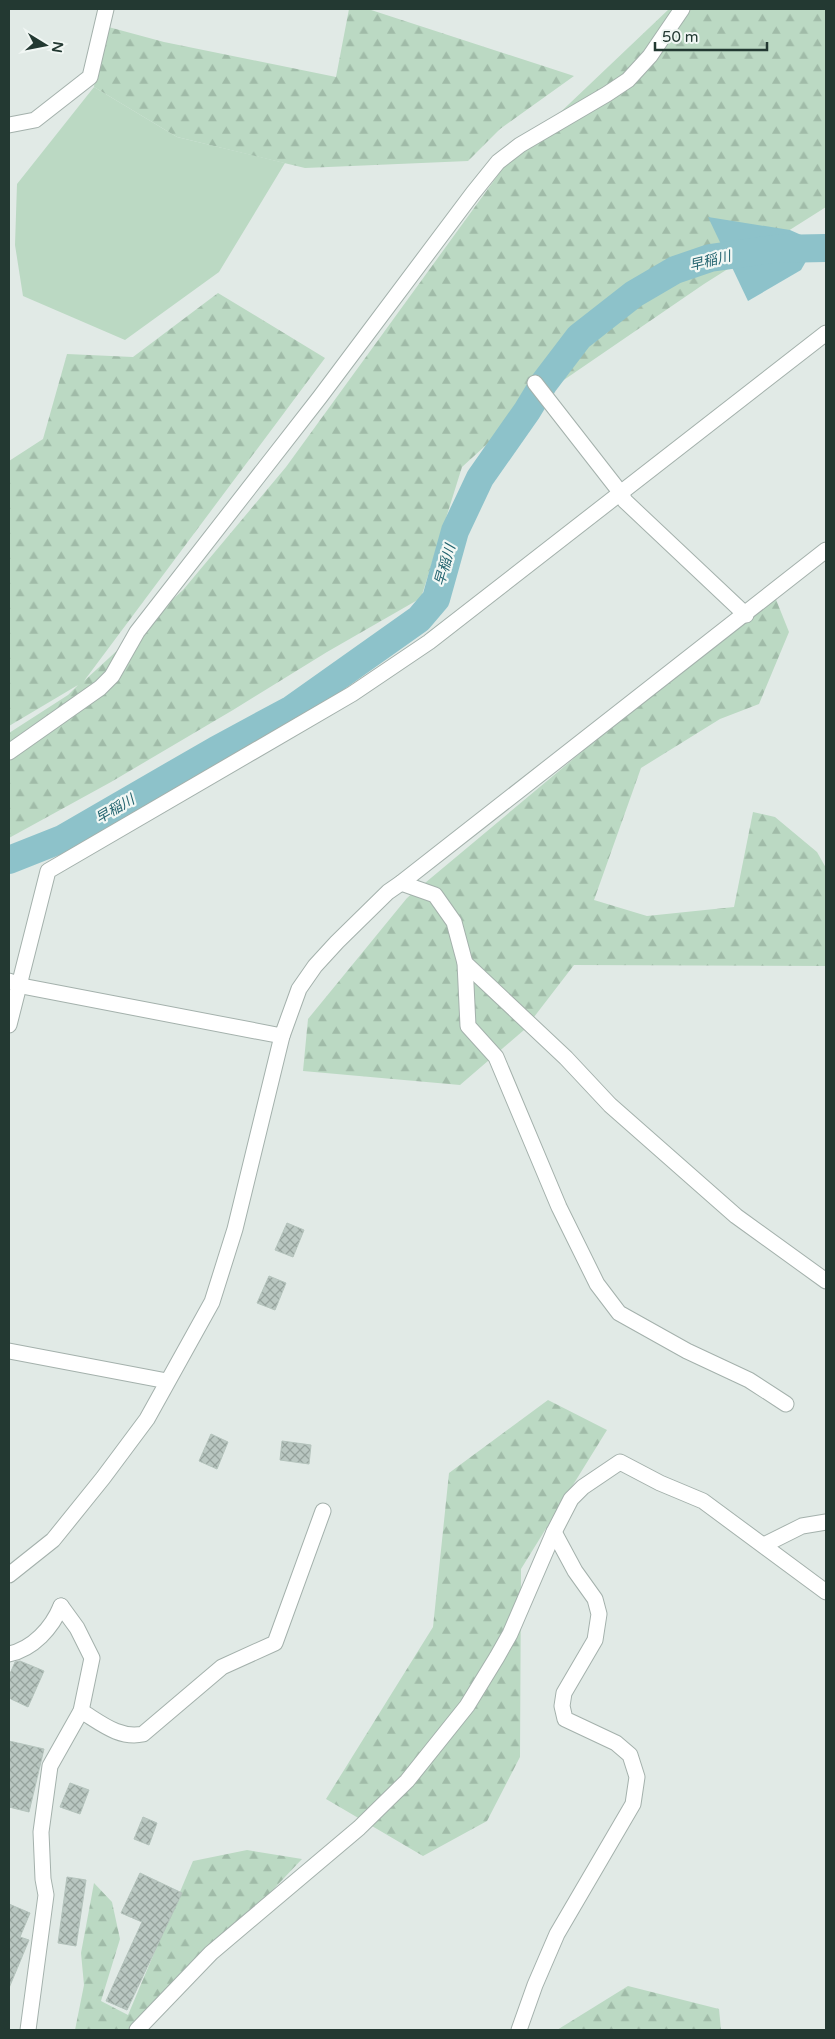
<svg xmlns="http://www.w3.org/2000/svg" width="835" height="2039" viewBox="0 0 835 2039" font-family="'Varela Round','Noto Sans JP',sans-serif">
  <defs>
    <pattern id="forest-firs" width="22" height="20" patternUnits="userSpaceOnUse" patternTransform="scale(1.25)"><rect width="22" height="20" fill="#bbd9c3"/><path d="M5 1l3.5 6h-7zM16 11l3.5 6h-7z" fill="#a0bba8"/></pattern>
    <pattern id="building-cross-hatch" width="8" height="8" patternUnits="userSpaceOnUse" patternTransform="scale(1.25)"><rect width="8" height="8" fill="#b9c7c1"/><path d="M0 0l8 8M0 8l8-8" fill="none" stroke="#96a39d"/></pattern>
  </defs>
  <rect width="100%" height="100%" fill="#e1eae6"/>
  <path fill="#bbd9c3" d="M94,87L177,137L285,163L219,272L125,340L23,296L15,245L17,184Z"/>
  <g fill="url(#forest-firs)">
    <path d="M349,9H368L574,76L500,129L468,161L305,168L177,137L94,87L101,25L164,42L336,77Z"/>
    <path d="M669,9H826V207L704,284L539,397L462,467L421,598L327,652L233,710L111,782L9,838V733L68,695L78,685L9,726V461L43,439L67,354L133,357L218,293L325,358L84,681L183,590L286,467L506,164Z"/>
    <path d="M773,592L789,632L759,704L720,719L641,768L594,900L647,916L734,907L753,812L775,817L817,852L826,868V966L574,965L524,1030L460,1085L303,1071L308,1019L407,898Z"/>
    <path d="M548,1400L607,1430L521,1569L520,1757L487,1821L423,1856L326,1799L433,1627L449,1473Z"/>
    <path d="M247,1850L302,1859L140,2030H75L84,1985L81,1953L94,1883L112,1902L120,1939L101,2001L128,2015L193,1861Z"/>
    <path d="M628,1986L719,2009L721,2030H557Z"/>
  </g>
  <path fill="#8dc2ca" d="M708,217L790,230L817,242L801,270L748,301Z"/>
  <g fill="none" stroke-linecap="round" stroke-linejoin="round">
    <path stroke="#8dc2ca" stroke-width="28" d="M9,860L62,839L216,750L292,709L419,619L436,599L455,531L480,478L527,411L544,383L579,337L634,294L675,270L710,258L774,249L826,248"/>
  </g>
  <g fill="url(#building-cross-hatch)" stroke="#b4c3bc">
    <path d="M287,1223L304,1230L293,1257L275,1250Z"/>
    <path d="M269,1276L286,1283L275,1310L257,1303Z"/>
    <path d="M211,1434L228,1442L217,1469L199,1461Z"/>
    <path d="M282,1441L311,1445L309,1464L280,1460Z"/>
    <path d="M20,1661L44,1671L28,1707L9,1698V1676L15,1662Z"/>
    <path d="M9,1741L44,1749L29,1812L9,1807Z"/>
    <path d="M70,1783L89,1790L80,1814L60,1807Z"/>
    <path d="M143,1817L157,1823L149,1845L134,1839Z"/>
    <path d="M140,1873L182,1893L127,2010L106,2001L142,1922L121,1913Z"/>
    <path d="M67,1877L86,1880L76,1946L58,1943Z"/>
    <path d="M9,1904L30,1913L20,1937L29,1940L9,1988Z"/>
  </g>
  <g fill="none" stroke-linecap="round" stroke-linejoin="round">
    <g stroke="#a4b1ac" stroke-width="17">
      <g id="minor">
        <path d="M9,125L35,120L90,77L106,9"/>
        <path d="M535,383L620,492L625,501L746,615"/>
        <path d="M9,752L100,688L112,676L137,632L320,397L473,193L498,162L520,145L607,94L628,80L650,56L682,9"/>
        <path d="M401,883L435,895L454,922L465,963L468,1026L496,1057L559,1207L597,1284L619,1313L687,1351L749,1380L786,1404"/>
        <path d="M465,963L566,1058L610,1105L736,1216L826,1281"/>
        <path d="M9,981L27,987L282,1036"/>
        <path d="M9,1025L48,871L352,694L429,642L826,333"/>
        <path d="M9,1351L167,1381"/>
        <path d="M764,1545L802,1526L826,1522"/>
        <path d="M9,1654C33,1649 52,1628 61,1606"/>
        <path d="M81,1711C101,1723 119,1739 143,1734L222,1667L275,1643L323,1511"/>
        <path d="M28,2030L46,1895L43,1879L41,1832L50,1766L81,1711L92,1658L77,1628L61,1606"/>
        <path d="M137,2030L211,1953L359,1828L407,1781L467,1706L497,1657L510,1634L554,1532L571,1499L583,1487L620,1462L660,1483L703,1501L826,1592"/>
        <path d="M519,2030L535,1985L557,1934L633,1804L637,1777L630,1755L616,1743L565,1719L562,1706L564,1693L595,1640L599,1614L595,1599L575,1571L554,1532"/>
      </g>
    </g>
    <g stroke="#a4b1ac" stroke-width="17">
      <path id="tertiary" d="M9,1575L53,1540L103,1478L147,1419L212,1302L235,1229L282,1036L299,989L315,966L337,942L388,892L401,883L826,550"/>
    </g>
    <use href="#minor" stroke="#fff" stroke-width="15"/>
    <use href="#tertiary" stroke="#fff" stroke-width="15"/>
  </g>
  <g text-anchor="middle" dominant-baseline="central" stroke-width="4.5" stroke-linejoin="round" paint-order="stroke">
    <g font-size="14" font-style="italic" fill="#23646f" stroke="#f1f7f4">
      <text transform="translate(710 261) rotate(-14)">早稲川</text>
      <text transform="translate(445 565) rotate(-74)">早稲川</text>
      <text transform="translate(115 809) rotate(-30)">早稲川</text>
    </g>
  </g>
  <rect width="835" height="2039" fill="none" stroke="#233932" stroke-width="20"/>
  <g transform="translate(45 45) rotate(100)" stroke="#f1f7f4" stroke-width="4" paint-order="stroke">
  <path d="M0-4L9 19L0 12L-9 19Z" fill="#233932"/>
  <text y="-8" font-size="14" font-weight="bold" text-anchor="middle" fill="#233932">N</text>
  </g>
  <path d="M655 42v8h112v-8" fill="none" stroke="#233932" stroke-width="2.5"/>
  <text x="662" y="42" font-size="15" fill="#233932" stroke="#f1f7f4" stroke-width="4" paint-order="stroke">50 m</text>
</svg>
